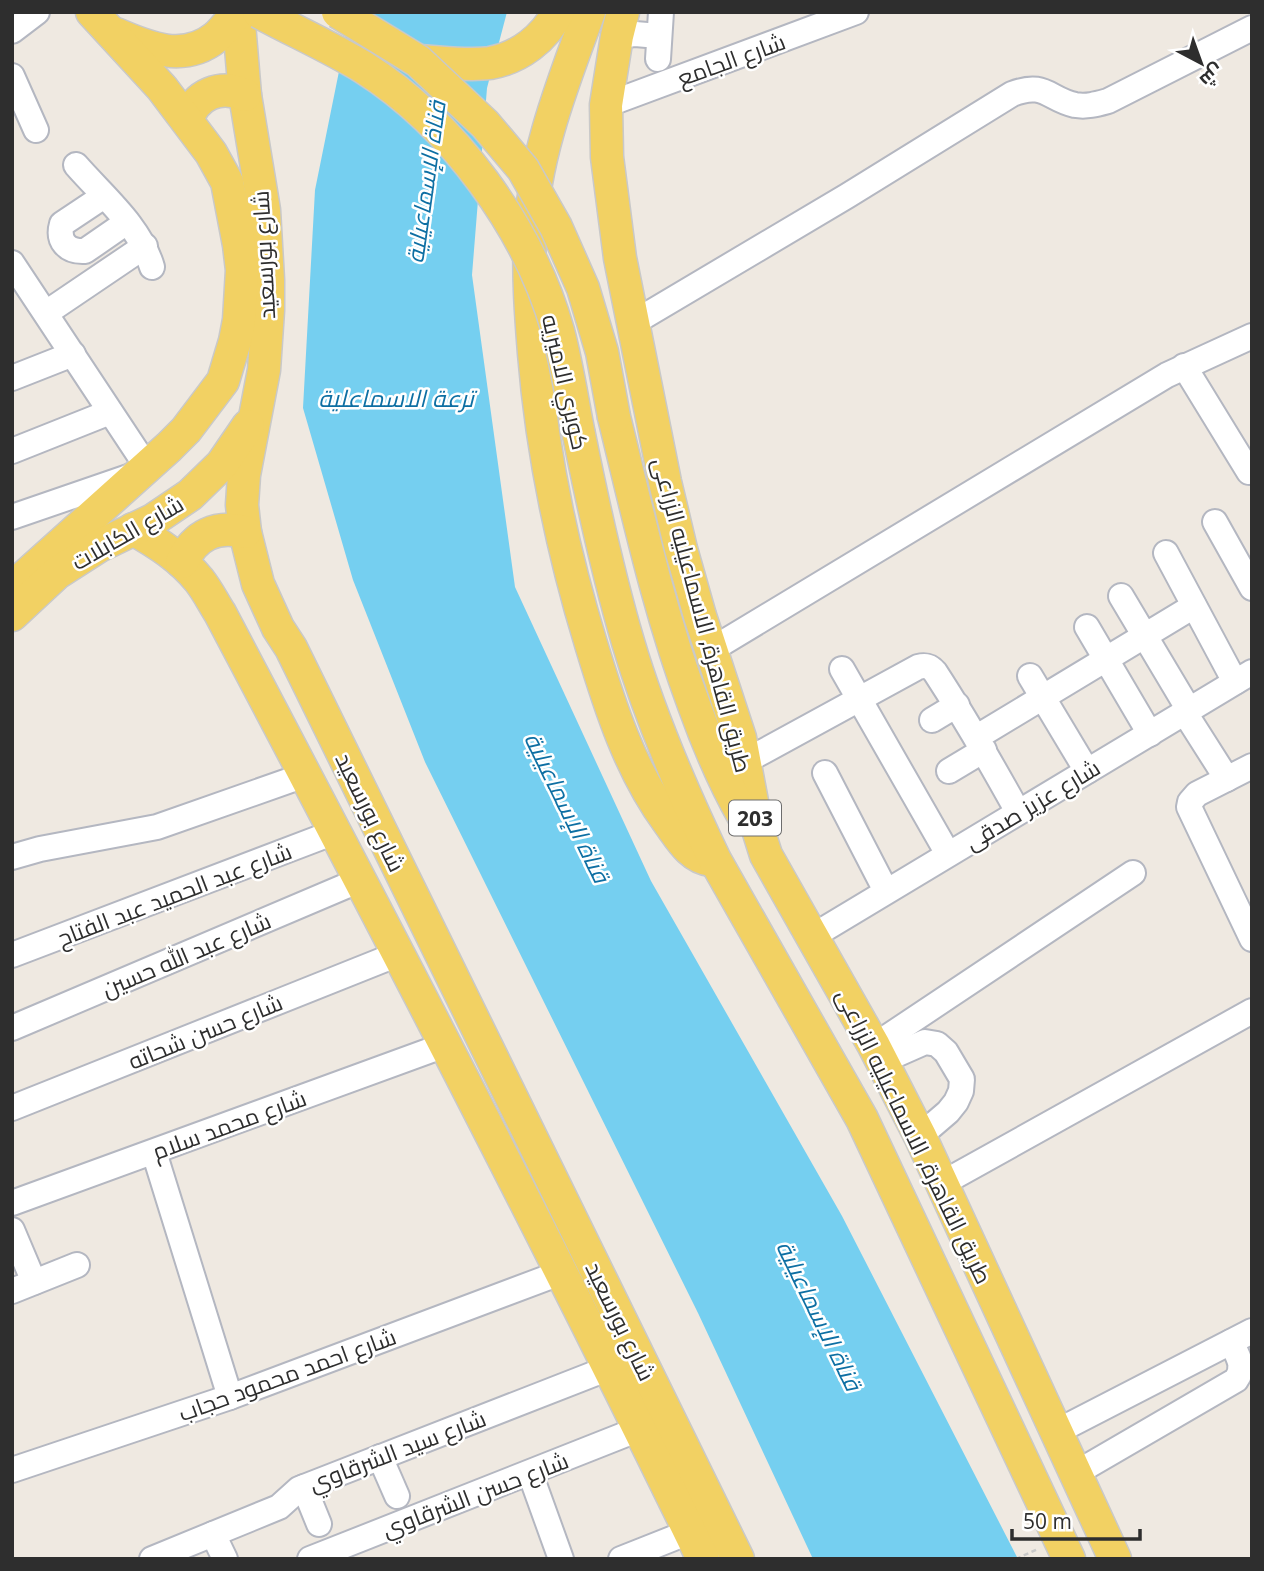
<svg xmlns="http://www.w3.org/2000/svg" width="1264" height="1571" viewBox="0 0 1264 1571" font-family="'Open Sans',Cairo,sans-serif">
  <rect width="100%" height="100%" fill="#efe9e1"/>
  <path fill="#75cff0" d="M351,12H507L487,88L472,275L515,587L651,881L842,1216L1018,1559H813L698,1313L425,762L353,580L303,408L315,190Z"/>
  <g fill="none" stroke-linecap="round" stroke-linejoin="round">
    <g stroke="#b4b7c1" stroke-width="28">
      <g id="minor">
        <path d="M12,31L37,12"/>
        <path d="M617,36L635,34L659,36"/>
        <path d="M658,59L661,12"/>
        <path d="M12,76L36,130"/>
        <path d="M606,105L856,12"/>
        <path d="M76,165C104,197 140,226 152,267"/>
        <path d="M104,196L62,224C57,241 67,252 85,251L127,222"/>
        <path d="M12,263L147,467"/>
        <path d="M46,313L145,246"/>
        <path d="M633,323L847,196L1012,94C1045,81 1048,99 1075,105C1087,107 1097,104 1108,101L1252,28"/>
        <path d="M1184,366L1249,472"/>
        <path d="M12,378L73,354"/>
        <path d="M12,451L110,412"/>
        <path d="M12,517L134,475"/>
        <path d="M1215,522L1252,588"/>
        <path d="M1166,553L1235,682"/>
        <path d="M1121,596L1189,710"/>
        <path d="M1087,627L1150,734"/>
        <path d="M711,650L1167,375L1252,336"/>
        <path d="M842,669L948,854"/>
        <path d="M1030,676L1087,771"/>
        <path d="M1185,713L1227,779"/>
        <path d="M932,720L957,705"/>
        <path d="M977,737L1194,606"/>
        <path d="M744,762L918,667C926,665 930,666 935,672C965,718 992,765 1018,812"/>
        <path d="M1252,766L1197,794L1190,802L1189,807L1252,939"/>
        <path d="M949,771L984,750"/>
        <path d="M825,773L886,891"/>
        <path d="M12,857L40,849L157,827L305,775"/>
        <path d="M813,936L1252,672"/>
        <path d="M12,955L335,832"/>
        <path d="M12,1028L360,880"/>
        <path d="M874,1046L1133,873"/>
        <path d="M882,1061L925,1042L937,1044L946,1052L962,1079L961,1091L956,1102L948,1112L920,1136"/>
        <path d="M12,1108L398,954"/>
        <path d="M154,1152L230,1397"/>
        <path d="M941,1184L1252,1011"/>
        <path d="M12,1203L445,1045"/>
        <path d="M12,1230L34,1282"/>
        <path d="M12,1291L77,1265"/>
        <path d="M1056,1432L1252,1331"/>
        <path d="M380,1457L397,1496"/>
        <path d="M12,1470L230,1397L560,1273"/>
        <path d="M530,1473L561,1559"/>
        <path d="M1076,1473L1236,1380C1246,1366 1237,1355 1231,1342"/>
        <path d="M304,1487L319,1524"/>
        <path d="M213,1534L225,1559"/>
        <path d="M152,1559L279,1507L299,1489L609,1368"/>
        <path d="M310,1559L639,1429"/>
        <path d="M621,1559L689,1532"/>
      </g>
    </g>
    <g stroke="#c9c9c9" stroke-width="35">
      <g id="major">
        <path d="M238,12L245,95L264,210L268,280V310L264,370L244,475L242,505L245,532L258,584L278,628L291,648L738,1559"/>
        <path d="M589,12C562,85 533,158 530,237C528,275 531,315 534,353C542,452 562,549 591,644C610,707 630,770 669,823C680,838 691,858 711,860"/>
        <path d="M623,12L617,36L606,105L607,157L620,258L665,482L681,549L700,616L740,738L756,823L766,855L874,1046L920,1136L1115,1559"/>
        <path d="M116,34C148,48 184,63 216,37C224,30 231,20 238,12"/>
        <path d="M418,61C441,62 467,66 490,63C519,58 545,38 558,12"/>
        <path d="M187,120C196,94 220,84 245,95"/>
        <path d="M614,417C638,514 659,612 694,705C708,744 724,782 744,817"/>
        <path d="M579,435C593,505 608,574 628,642C650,717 682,791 715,860L862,1119L1069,1559"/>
        <path d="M133,529C158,543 181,558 199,580C207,590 213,602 220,613C385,926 548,1240 703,1559"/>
        <path d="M182,562C195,535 216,525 245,532"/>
        <path d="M12,588L169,447L186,430L223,381L235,341L239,320L242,270L239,245L227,182L211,153L162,88L92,12"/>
        <path d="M12,615L57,573L99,546L153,520L190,495L222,464L248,426"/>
      </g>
    </g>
    <path stroke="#c9c9c9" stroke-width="2.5" stroke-dasharray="5 3.5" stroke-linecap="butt" d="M1016,1559L1038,1549"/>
    <use href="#minor" stroke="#fff" stroke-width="24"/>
    <use href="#major" stroke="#f2d163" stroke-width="32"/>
    <g stroke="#c9c9c9" stroke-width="35" stroke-linecap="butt">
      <g id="major-bridge">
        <path d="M259,12C294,31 330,47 363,67C453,124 529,228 558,331C567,365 572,400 579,435"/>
        <path d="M338,12L418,61L485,124L523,169L556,227L583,288L602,352L614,417"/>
      </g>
    </g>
    <use href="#major-bridge" stroke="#f2d163" stroke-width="32"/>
  </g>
  <g text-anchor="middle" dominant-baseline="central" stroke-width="5" stroke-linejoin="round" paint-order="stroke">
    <rect fill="#fff" stroke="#6d6d6d" stroke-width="2" x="729" y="800.5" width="52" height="35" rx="5"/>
    <g font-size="21" font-weight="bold" fill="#2e2e2e">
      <text x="755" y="818">203</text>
    </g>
    <g font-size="23" fill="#2e2e2e" stroke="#fff">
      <text transform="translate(731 59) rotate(-20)">شارع الجامع</text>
      <text transform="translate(263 255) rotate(-93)">شارع بورسعيد</text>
      <text transform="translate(566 382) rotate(77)">كوبري الاميريه</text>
      <text transform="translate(127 532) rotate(-30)">شارع الكابلات</text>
      <text transform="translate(703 615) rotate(75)">طريق القاهرة, الاسماعيليه الزراعى</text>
      <text transform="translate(1032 804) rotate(-31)">شارع عزيز صدقى</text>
      <text transform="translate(371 812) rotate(64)">شارع بورسعيد</text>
      <text transform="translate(174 894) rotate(-21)">شارع عبد الحميد عبد الفتاح</text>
      <text transform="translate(186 954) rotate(-23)">شارع عبد الله حسين</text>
      <text transform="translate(205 1031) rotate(-22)">شارع حسن شحاته</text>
      <text transform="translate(229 1124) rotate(-20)">شارع محمد سلام</text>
      <text transform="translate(915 1136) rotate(64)">طريق القاهرة, الاسماعيليه الزراعى</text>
      <text transform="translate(621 1321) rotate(64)">شارع بورسعيد</text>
      <text transform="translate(287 1374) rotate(-20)">شارع احمد محمود حجاب</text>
      <text transform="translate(397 1450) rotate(-21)">شارع سيد الشرقاوي</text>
      <text transform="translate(475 1494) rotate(-21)">شارع حسن الشرقاوي</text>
    </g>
    <g font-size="24" font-style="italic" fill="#0d6fa3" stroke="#fff">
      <text transform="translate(425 182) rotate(-82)">قناة الإسماعيلية</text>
      <text x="396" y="397">ترعة الاسماعلية</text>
      <text transform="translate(568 807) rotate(64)">قناة الإسماعيلية</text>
      <text transform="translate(820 1315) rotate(64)">قناة الإسماعيلية</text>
    </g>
  </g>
  <rect width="1264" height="1571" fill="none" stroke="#2e2e2e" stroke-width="28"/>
  <g transform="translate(1201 63) rotate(139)" stroke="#ffffff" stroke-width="5" paint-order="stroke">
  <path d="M0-5L12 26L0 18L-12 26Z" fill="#2e2e2e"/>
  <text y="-10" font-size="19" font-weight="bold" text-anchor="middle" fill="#2e2e2e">ش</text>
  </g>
  <path d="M1012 1529v10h128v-10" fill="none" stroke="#2e2e2e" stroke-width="3.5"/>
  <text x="1023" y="1529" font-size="21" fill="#2e2e2e" stroke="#ffffff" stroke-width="5" paint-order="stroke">50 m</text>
</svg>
